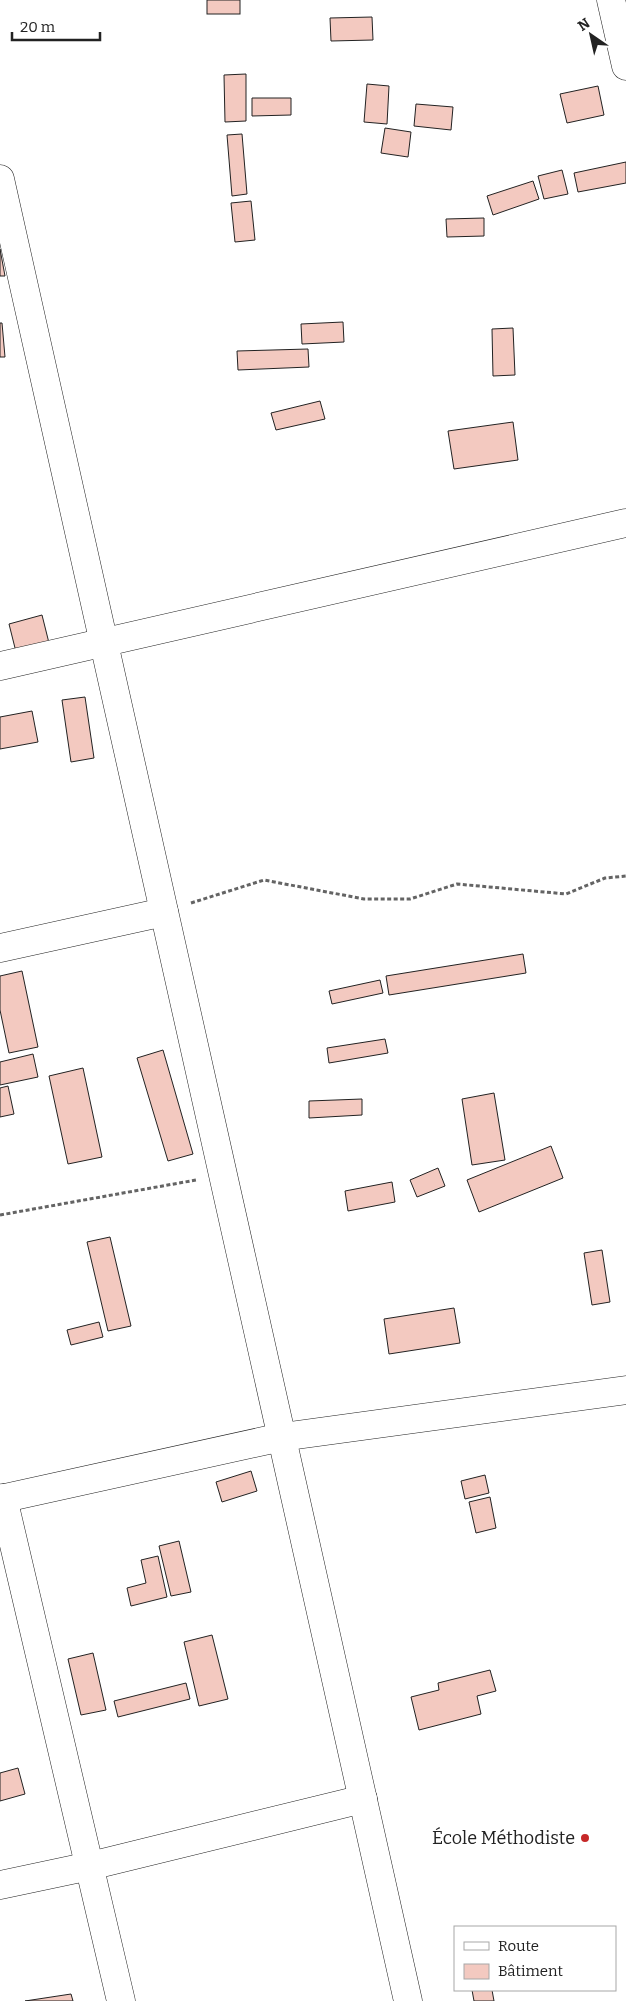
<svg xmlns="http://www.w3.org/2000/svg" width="626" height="2001" viewBox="0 0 626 2001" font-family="Bitter,serif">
  <rect width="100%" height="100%" fill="#fff"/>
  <g fill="#f3c9c0" stroke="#222">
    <rect x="207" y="0" width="33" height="14"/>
    <path d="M372,17L373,40L331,41L330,18Z"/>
    <path d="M246,74V121L225,122L224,75Z"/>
    <path d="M367,84L389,86L387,124L364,122Z"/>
    <path d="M598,86L604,115L567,123L560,94Z"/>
    <path d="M252,98H291V115L252,116Z"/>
    <path d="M416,104L453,107L451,130L414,126Z"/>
    <path d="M385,128L411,132L408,157L381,153Z"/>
    <path d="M242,134L247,194L232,196L227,135Z"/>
    <path d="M626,162V183L578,192L574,173Z"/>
    <path d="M562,170L568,194L544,199L538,176Z"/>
    <path d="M533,181L539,199L493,215L487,196Z"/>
    <path d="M251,201L255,240L235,242L231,203Z"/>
    <path d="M484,218V236L447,237L446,219Z"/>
    <path d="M0,249L5,276H0Z"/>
    <path d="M343,322L344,342L302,344L301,324Z"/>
    <path d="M0,323H2L5,357H0Z"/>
    <path d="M513,328L515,375L493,376L492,329Z"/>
    <path d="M308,349L309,367L238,370L237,351Z"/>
    <path d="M320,401L325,419L276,430L271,413Z"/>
    <path d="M513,422L518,460L454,469L448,431Z"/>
    <path d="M42,615L50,647L17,656L9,624Z"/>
    <path d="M85,697L94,758L71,762L62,700Z"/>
    <path d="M32,711L38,742L0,749V717Z"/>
    <path d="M523,954L526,973L389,995L386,976Z"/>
    <path d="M22,971L38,1047L9,1053L0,1010V976Z"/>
    <path d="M380,980L383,993L332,1004L329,991Z"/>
    <path d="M385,1039L388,1053L329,1063L327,1048Z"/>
    <path d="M163,1050L193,1154L168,1161L137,1058Z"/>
    <path d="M33,1054L38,1077L0,1085V1062Z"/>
    <path d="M83,1068L102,1157L68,1164L49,1076Z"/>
    <path d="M8,1086L14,1114L0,1117V1088Z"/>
    <path d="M494,1093L505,1160L472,1165L462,1099Z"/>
    <path d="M362,1099V1115L309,1118V1101Z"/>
    <path d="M551,1146L563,1178L479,1212L467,1180Z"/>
    <path d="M438,1168L445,1186L417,1197L410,1180Z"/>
    <path d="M392,1182L395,1202L348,1211L345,1191Z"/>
    <path d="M110,1237L131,1326L108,1331L87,1242Z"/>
    <path d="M602,1250L610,1302L592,1305L584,1253Z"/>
    <path d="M454,1308L460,1343L389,1354L384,1319Z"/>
    <path d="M99,1322L103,1337L71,1345L67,1330Z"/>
    <path d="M251,1471L257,1491L222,1502L216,1482Z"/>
    <path d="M485,1475L489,1493L465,1499L461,1481Z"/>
    <path d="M490,1497L496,1528L476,1533L469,1502Z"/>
    <path d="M179,1541L191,1592L171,1596L159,1546Z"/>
    <path d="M158,1556L167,1597L131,1606L127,1588L146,1583L141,1560Z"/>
    <path d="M212,1635L228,1699L199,1706L184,1642Z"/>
    <path d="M93,1653L106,1710L81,1715L68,1659Z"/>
    <path d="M490,1670L496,1691L477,1696L481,1714L419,1730L411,1697L439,1690L438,1683Z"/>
    <path d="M186,1683L190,1699L118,1717L114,1701Z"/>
    <path d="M18,1768L25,1794L0,1801V1773Z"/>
    <path d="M472,1990H492L494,2001H474Z"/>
    <path d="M71,1994L73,2001H25Z"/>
  </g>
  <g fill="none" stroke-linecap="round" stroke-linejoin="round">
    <g stroke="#222" stroke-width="29">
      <g id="minor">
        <path d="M611,0L626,66"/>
        <path d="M0,179L408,2001"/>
        <path d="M0,666L626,523"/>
        <path d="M0,948L164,912"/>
        <path d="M3,1498L121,2001"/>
        <path d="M0,1499L282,1437L626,1390"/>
        <path d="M0,1885L90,1866L363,1799"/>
      </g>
    </g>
    <g stroke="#646464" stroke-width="3" stroke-dasharray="4 2.5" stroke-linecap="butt">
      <path d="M191,903L264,880L364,899H410L457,884L566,894L605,878L626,876"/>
      <path d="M0,1215L196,1180"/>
    </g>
    <use href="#minor" stroke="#fff" stroke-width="28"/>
  </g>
  <circle fill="#c62828" stroke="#fff" stroke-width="2" cx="585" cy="1838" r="5"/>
  <g text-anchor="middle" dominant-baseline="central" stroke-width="4" stroke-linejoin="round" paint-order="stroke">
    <g font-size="18" fill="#222" stroke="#fff" text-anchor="end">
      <text x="575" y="1838">École Méthodiste</text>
    </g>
  </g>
  <rect x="454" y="1926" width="162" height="65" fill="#ffffff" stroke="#a7a7a7"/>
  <rect x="464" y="1942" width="25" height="8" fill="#ffffff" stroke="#a7a7a7"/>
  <text x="498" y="1951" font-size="15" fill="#222222">Route</text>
  <rect x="464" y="1964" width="25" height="15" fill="#f3c9c0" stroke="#a7a7a7"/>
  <text x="498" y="1976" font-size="15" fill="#222222">Bâtiment</text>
  <g transform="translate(591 35) rotate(326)" stroke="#ffffff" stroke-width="4" paint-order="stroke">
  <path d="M0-4L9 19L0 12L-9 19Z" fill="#222222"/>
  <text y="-8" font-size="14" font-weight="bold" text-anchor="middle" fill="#222222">N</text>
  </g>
  <path d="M12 32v8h88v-8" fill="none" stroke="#222222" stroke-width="2.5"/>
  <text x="20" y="32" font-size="15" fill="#222222" stroke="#ffffff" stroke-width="4" paint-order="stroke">20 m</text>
</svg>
